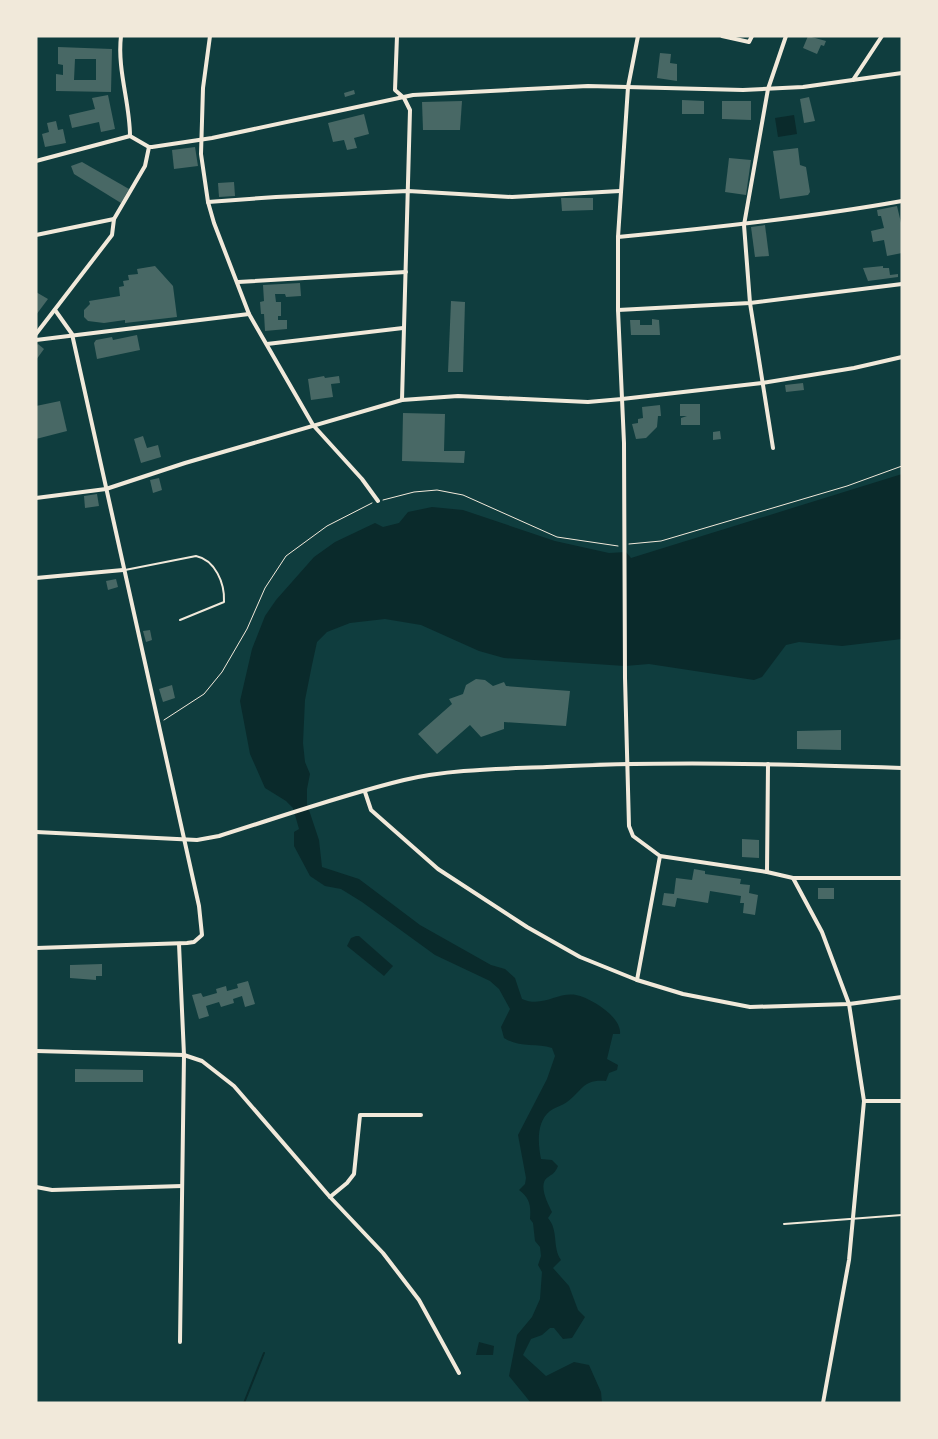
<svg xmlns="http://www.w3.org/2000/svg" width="938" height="1439" viewBox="0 0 938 1439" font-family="'Roboto Condensed',sans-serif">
  <rect width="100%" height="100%" fill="#0f3d3e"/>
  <g fill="#0a2a2b">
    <path d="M794,115L797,134L778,137L775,118Z"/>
    <path d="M902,474V639L842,646L799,642L786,645L762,677L754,680L649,664L625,666L504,658L479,651L421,625L385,619L350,623L327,632L317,642L312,665L305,700L303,743L305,762L310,774L307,789V804L319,840L322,867L359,879L420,925L491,965L505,969L515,978L522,999C543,1008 557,992 576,995C591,998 622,1017 620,1034H613L607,1059L618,1065L617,1070L609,1073L606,1081C583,1079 583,1090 567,1102C562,1106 555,1107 550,1111C536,1122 538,1144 541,1159L552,1160L558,1166C554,1176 550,1174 545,1180C540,1189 548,1204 552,1212L548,1218C559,1231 552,1247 561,1260L553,1268L569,1286L578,1310L585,1317L572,1338L563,1339L554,1328H550L542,1335L531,1339L523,1355L546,1376L574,1362L589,1365L601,1392L602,1403H531L509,1376L517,1335L532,1317L540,1299L542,1272L538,1265L541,1256L540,1247L535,1241L533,1223L530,1219C531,1206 530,1198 519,1190L525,1184L526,1178L518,1135L547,1079L555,1056L552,1048C536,1043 519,1048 504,1038L501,1027L510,1009L499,989L490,981L435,955L362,902L341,889L325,886L310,876L294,846V832L299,829L293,808L286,801L265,788L250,754L240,701L252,649L265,616L276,600L314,557L335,542L375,523L383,527L399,523L408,512L432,507L463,510L555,541L609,553L626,552L631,558Z"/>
    <path d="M356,936H359L393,966L384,976L347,946L351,938Z"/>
    <path d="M479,1342L494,1346L493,1355H476Z"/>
  </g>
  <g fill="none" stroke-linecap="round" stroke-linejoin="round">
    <path stroke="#0a2a2b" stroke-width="2" d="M244,1403L264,1353"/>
  </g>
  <g fill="#486865" fill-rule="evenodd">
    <path d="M808,36L826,41L824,46L821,45L817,54L803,48Z"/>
    <path d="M58,47L112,49L111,92L56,91V74L63,75V65L58,64ZM75,59H96V80H74Z"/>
    <path d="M660,53L671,54L670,63L677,64V81L657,78Z"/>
    <path d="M354,90L355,94L345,97L344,93Z"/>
    <path d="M108,95L115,129L101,132L99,122L72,128L69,115L95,109L92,98Z"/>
    <path d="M809,97L815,121L804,123L800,99Z"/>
    <path d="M682,100L704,101V114H682Z"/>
    <path d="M462,101L460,130H423L422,102Z"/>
    <path d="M722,101H751V120L722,119Z"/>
    <path d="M364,114L369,134L354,138L357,148L347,150L344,140L333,142L328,123Z"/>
    <path d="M56,121L58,130L63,129L66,143L45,147L42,134L49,132L47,123Z"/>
    <path d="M195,147L198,166L174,169L172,150Z"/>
    <path d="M798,148L800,165L806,167L810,192L808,195L780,199L773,151Z"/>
    <path d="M729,158L751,160L746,195L725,192Z"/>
    <path d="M82,162L129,189L121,203L74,174L71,166Z"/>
    <path d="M234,182L235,196L219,197L218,183Z"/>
    <path d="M561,198H593V210L562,211Z"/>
    <path d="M897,206L902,227V253L887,256L884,240L873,242L871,231L884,228L881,216H878L877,210Z"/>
    <path d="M765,225L769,256L755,257L751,227Z"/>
    <path d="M155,266L173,286L177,317L125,323V320L104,323L88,321L84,317V310L90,304L89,301L120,296L119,287L124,286L123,281L129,280L128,275L138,274L137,269Z"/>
    <path d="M883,266V268H889L890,275L898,274V277L868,281L863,268Z"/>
    <path d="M300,283L301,296L286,297L285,294H275L276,302H281V316H278V320H287V329L265,331L264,314H261L260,302L264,301L263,285Z"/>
    <path d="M36,292L48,299L36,315Z"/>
    <path d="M451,301L465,302L463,372H448Z"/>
    <path d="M652,319L659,320L660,335H631L630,320H640V325H652Z"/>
    <path d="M137,335L140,350L97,359L94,343L96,340L112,337L113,340Z"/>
    <path d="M38,344L44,349L36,360V346Z"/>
    <path d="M324,376L325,378L339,376L340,383L331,384L333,397L311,400L308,379Z"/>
    <path d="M803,383L804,390L786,392L785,385Z"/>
    <path d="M60,401L67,431L36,439V406Z"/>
    <path d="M680,404H700V425H681V418L687,416H680Z"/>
    <path d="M660,405L661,416H658L657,427L646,438L636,439L632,424L638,423V419L643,418L642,407Z"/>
    <path d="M403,413L445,414L444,451H465L464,463L402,461Z"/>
    <path d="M720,431L721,439L713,440V432Z"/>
    <path d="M143,436L147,448L158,445L161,457L141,463L134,439Z"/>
    <path d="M159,478L162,490L153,493L150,480Z"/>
    <path d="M97,494L99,506L85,508L84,496Z"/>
    <path d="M116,579L118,587L108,590L106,581Z"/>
    <path d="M150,630L152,640L146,642L143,631Z"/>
    <path d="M476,679L485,680L493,686L504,682L506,686L570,691L566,726L504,722V729L481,737L470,725L437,754L418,734L452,704L449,699L463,694L466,685Z"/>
    <path d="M172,685L175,698L163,702L159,689Z"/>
    <path d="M841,730V750L797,749V731Z"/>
    <path d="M742,839L759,840V858L742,857Z"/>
    <path d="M694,869L705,871V874L741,879L740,884L750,885L749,893L758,895L755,915L743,913L744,903H740L741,896L710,891L708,903L677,898L675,907L662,905L664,893L674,894L676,878L692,880Z"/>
    <rect x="818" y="888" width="16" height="11"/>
    <path d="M102,964V976H96V980L70,978V965Z"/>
    <path d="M248,981L255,1004L245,1007L242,996L233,999L234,1003L221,1007L219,1002L206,1006L209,1016L199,1019L192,995L201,993L203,997L217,993L216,989L226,986L227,991L238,988L237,984Z"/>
    <path d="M75,1069L143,1070V1082H75Z"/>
  </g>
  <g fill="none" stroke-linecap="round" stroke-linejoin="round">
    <g stroke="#f1e9da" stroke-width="1">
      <path d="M383,500L414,492L437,490L463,495L557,537L618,546"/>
      <path d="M629,544L661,541L847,486L902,466"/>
      <path d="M164,720L204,694L222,672L247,629L265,588L286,556L327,526L372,503"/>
    </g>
    <g stroke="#f1e9da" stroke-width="2">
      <path d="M125,570L196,556C215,560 225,583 224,602L180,620"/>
      <path d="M784,1224L902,1215"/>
    </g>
    <g stroke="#f1e9da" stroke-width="4">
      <path d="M121,36C117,70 130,103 130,136"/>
      <path d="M210,36L203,88L201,154L208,202L214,223L249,314L313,425L362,479L378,501"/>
      <path d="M397,36L395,90L404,98L410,110L402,400"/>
      <path d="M638,36L628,87L618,237V310L624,443L625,678L629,826L633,836L660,856L767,872L793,878H902"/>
      <path d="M722,36L749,42L752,36"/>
      <path d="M853,80L882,36"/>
      <path d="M36,161L130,136L149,147H152L212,138L413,95L588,86L743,90L803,87L902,73"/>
      <path d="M208,202L276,197L408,191L512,197L620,191"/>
      <path d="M36,235L114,219"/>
      <path d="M618,237C713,228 807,218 902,201"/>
      <path d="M238,282L406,272"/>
      <path d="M618,310L750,303L902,284"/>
      <path d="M36,334L112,235L114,219L145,166L149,147"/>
      <path d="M36,340L249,314"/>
      <path d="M267,344L403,328"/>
      <path d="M773,448L750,303L744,225L768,89L786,36"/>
      <path d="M36,498L106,489L185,463L402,400L458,396L588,402L622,399L762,383L854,368L902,357"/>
      <path d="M36,578L123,570"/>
      <path d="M365,792L371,810L438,869L527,927L580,957L637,980L683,994L750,1007L849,1004L902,997"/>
      <path d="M36,832L197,840L219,836C280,817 342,795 404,780C450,769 500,769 547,767C665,761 783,764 902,768"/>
      <path d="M767,872L768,764"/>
      <path d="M793,878L822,932L849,1004L864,1101L849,1260L823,1403"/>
      <path d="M179,944L184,1055L180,1342"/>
      <path d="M36,948L187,943L194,942L202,935L199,906L72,334L55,310"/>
      <path d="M637,980L660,856"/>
      <path d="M36,1051L184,1055L202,1061L234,1086L330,1197L383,1253L419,1300L459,1373"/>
      <path d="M864,1101H902"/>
      <path d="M36,1187L52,1190L182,1186"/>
      <path d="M330,1197L347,1183L354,1174L360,1115H421"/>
    </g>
  </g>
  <rect width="938" height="1439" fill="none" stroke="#f1e9da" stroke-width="75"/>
</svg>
